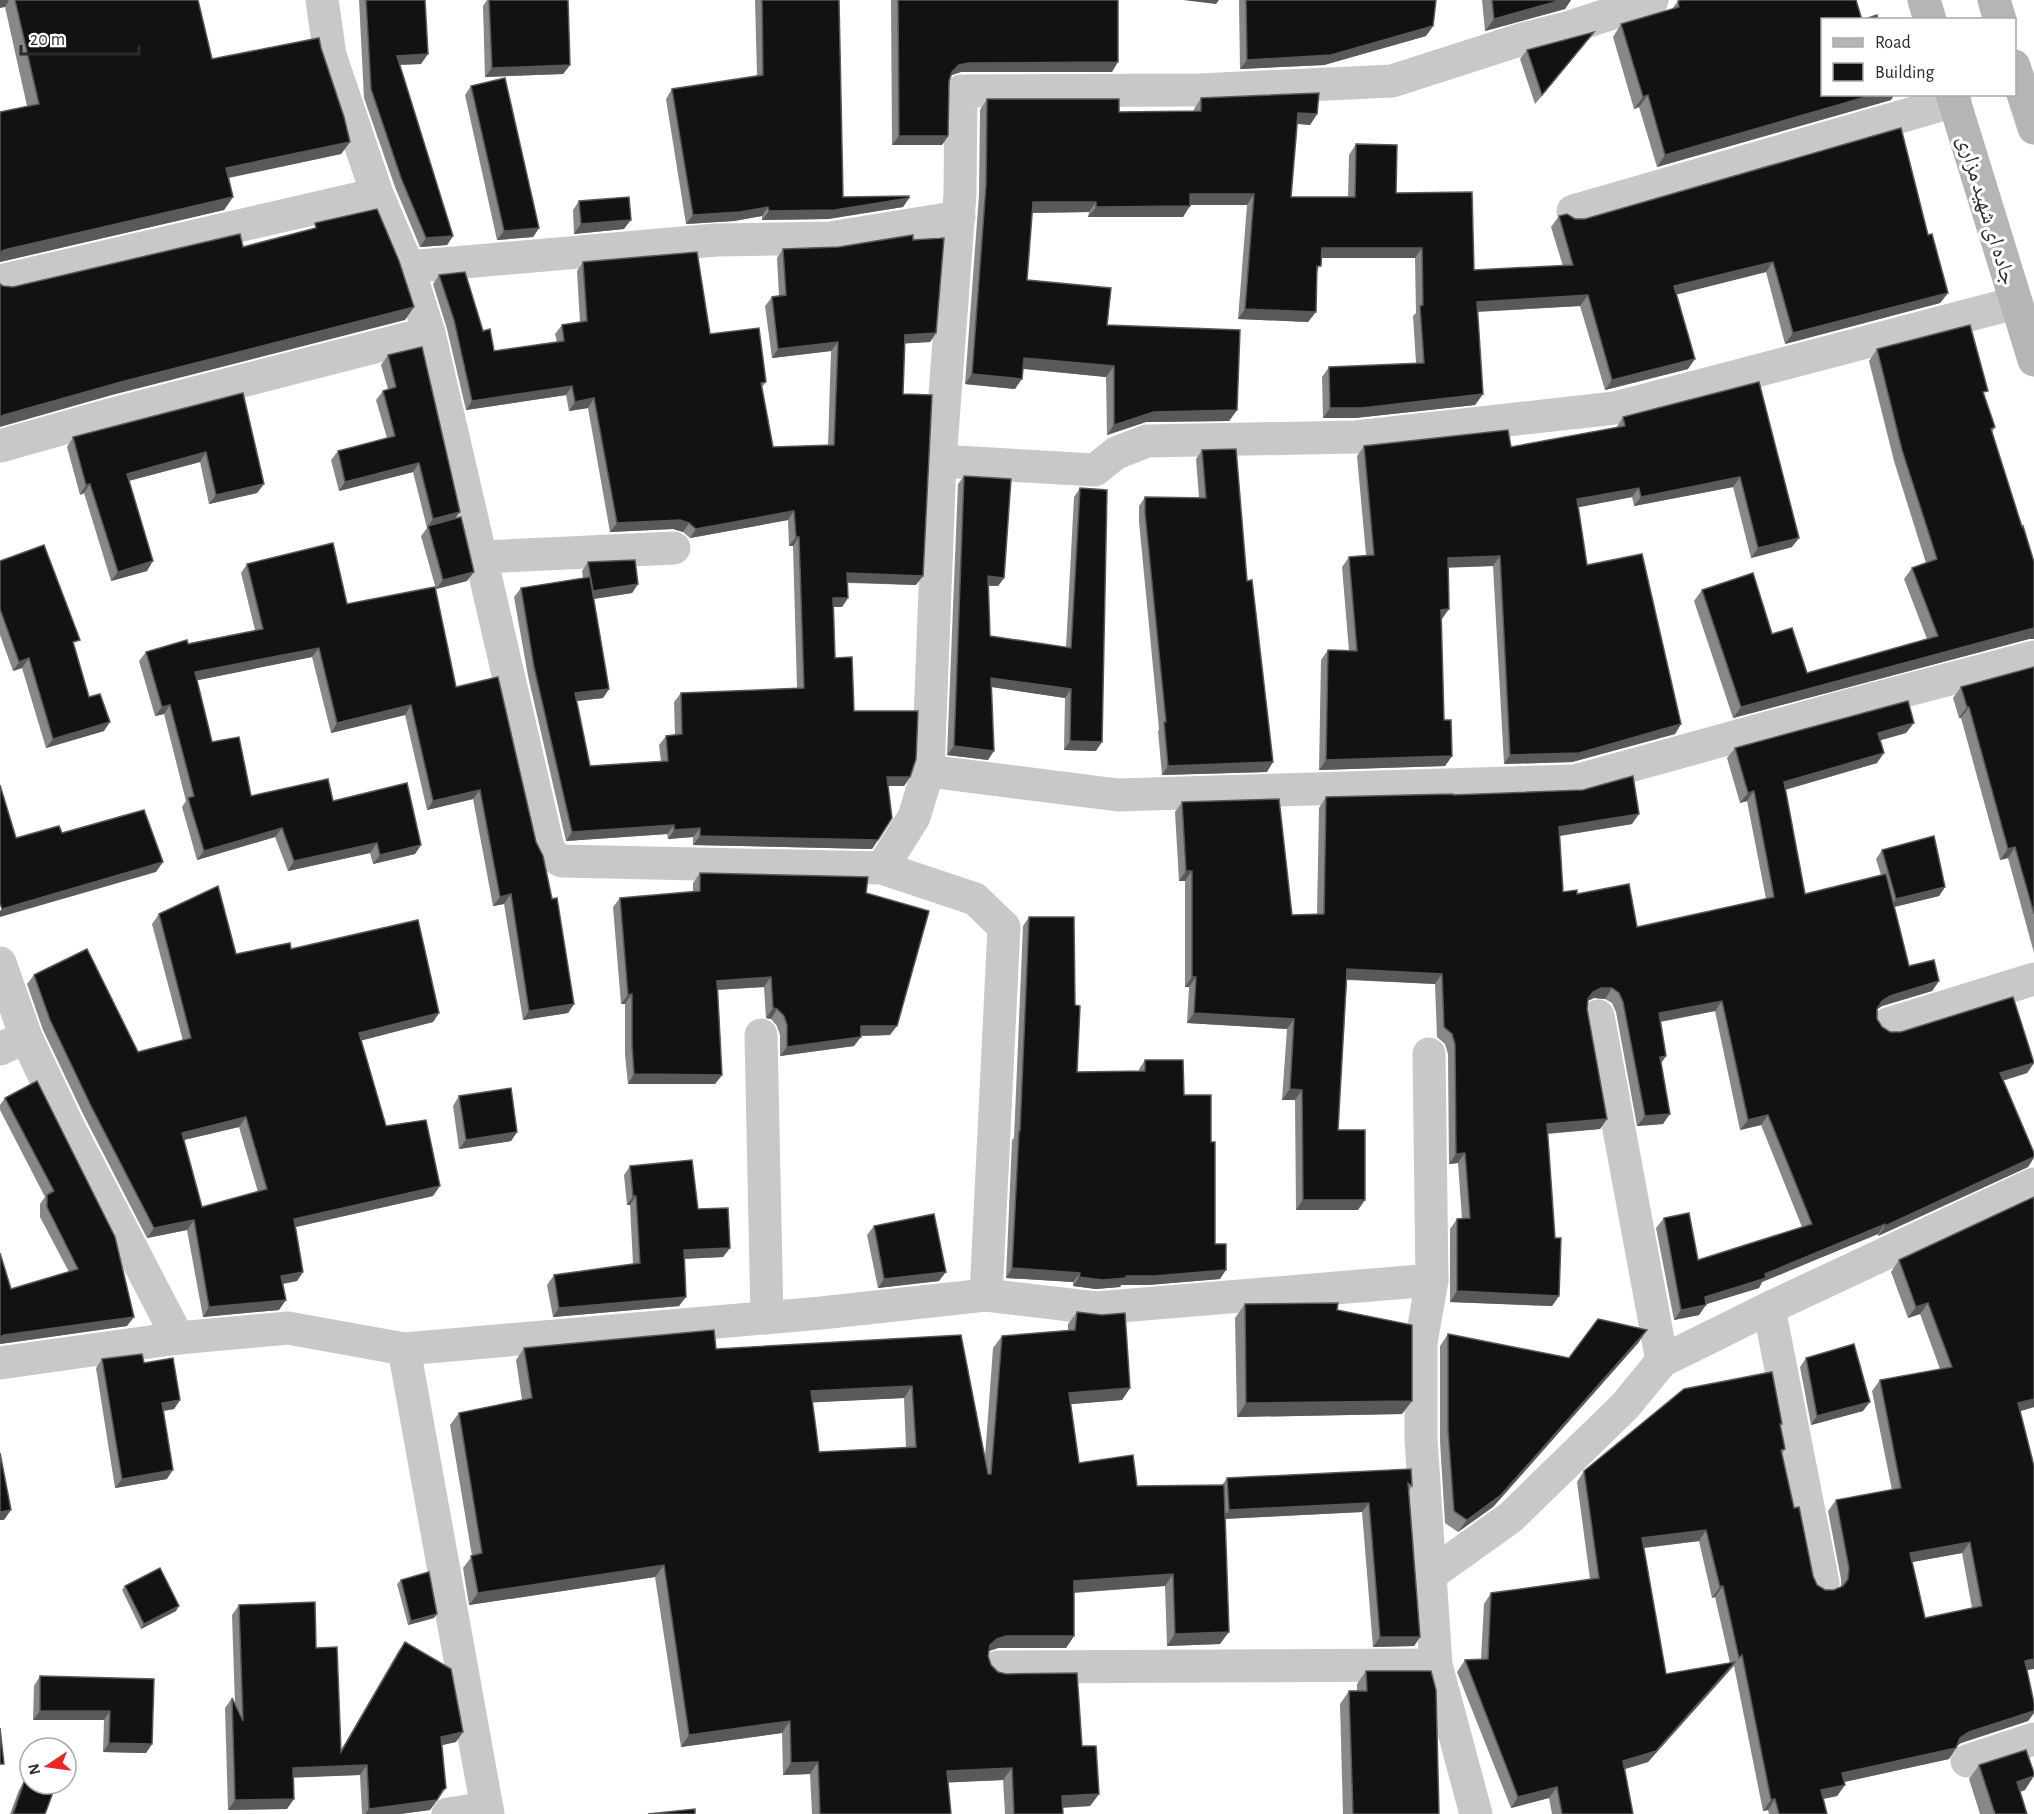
<svg xmlns="http://www.w3.org/2000/svg" width="2034" height="1814" viewBox="0 0 2034 1814" font-family="'Alegreya Sans','Noto Naskh Arabic',sans-serif">
  <rect width="100%" height="100%" fill="#fff"/>
  <g fill="none" stroke-linecap="round" stroke-linejoin="round">
    <g stroke="#c8c8c8" stroke-width="33">
      <path d="M322,0L330,55L377,194L408,267L429,333L548,847L553,856L562,861L882,868L975,899L1004,927L986,1295"/>
      <path d="M1573,211L1955,101"/>
      <path d="M408,267L716,240L830,238L959,217"/>
      <path d="M0,281L377,194"/>
      <path d="M0,446L117,413L429,333"/>
      <path d="M940,461L1095,470L1116,453L1147,441L1356,437L1615,408L2015,303"/>
      <path d="M481,557L674,548"/>
      <path d="M928,771L1118,795L1575,781L1847,706L2034,657"/>
      <path d="M882,868L914,817L928,771L940,461L960,194L961,91L1199,90L1392,81L1523,39L1567,28L1652,0"/>
      <path d="M0,963L26,1037L67,1124L178,1338"/>
      <path d="M1598,1016L1662,1361"/>
      <path d="M1888,1024L2034,979"/>
      <path d="M761,1035L767,1318"/>
      <path d="M0,1049L26,1037"/>
      <path d="M1429,1054L1432,1280L1421,1343V1439L1430,1575"/>
      <path d="M1769,1308L1823,1583"/>
      <path d="M404,1349L488,1814"/>
      <path d="M0,1363L178,1338L288,1328L404,1349L821,1313L986,1295L1096,1308L1432,1280"/>
      <path d="M998,1667L1436,1665"/>
      <path d="M1967,1761L2034,1739"/>
      <path d="M448,1814L487,1808"/>
      <path d="M1476,1814L1436,1665L1430,1575L1511,1517L1625,1406L1662,1361L1769,1308L2034,1184"/>
    </g>
    <g stroke="#b5b5b5" stroke-width="33">
      <path d="M1924,0L1930,20"/>
      <path d="M1994,0L2000,20"/>
      <path d="M2014,66L2034,128"/>
      <path d="M1952,94L2034,360"/>
    </g>
  </g>
  <g fill="#888" fill-rule="evenodd">
    <path d="M0,0H198L212,59L321,48L350,142L341,154L229,178L233,197L224,210L0,262V112L27,106L5,7Z"/>
    <path d="M359,0H425L421,64L400,65L453,236L447,245L420,247L395,187L364,98Z"/>
    <path d="M487,0H489L570,65L563,74L485,77L483,6Z"/>
    <path d="M755,0H839L843,197L909,198L903,207L828,219L762,220V216L734,221L686,224L666,99L672,89L757,76Z"/>
    <path d="M891,0H1118L1112,72H961L952,75L950,76L949,81L948,136L942,145H892Z"/>
    <path d="M1239,0H1436L1433,26L1426,36L1324,65L1240,69Z"/>
    <path d="M1482,0H1571L1565,9L1485,31Z"/>
    <path d="M1678,1L1862,20L1891,100L1657,167L1639,107L1634,109L1613,37L1621,24L1672,9Z"/>
    <path d="M1587,41L1535,104L1520,59L1527,50Z"/>
    <path d="M471,86L539,228L533,237L497,240L465,95Z"/>
    <path d="M1201,98L1317,114L1310,125L1297,124L1291,197H1348L1349,155L1356,144L1396,193L1474,270L1563,266L1551,227L1559,216L1575,219L1928,235L1948,293L1940,303L1785,344L1766,272L1676,294L1688,369L1605,390L1580,306L1477,312L1483,394L1475,405L1355,418H1323L1322,377L1329,367L1416,363L1413,316L1416,313L1415,258H1322L1317,272L1308,322L1238,319L1247,205H1190L1183,217H1088L1089,212L1032,213L1027,280L1107,325L1237,410L1229,421L1146,422L1107,435L1106,377L1023,369L1015,389L965,384L979,195L980,110L987,99L1119,112L1194,111V109Z"/>
    <path d="M579,201L624,229L574,234L573,210Z"/>
    <path d="M913,240L936,333L930,342L904,343L903,394L916,585L847,583L848,598L842,607H834L835,658L854,711L910,777L904,786H888L878,840L872,849L693,845V837L668,839L667,834L566,841L528,676L514,597L521,588L583,578L582,571L588,562L638,584L632,593L594,599L609,689L603,698L576,701L590,766L661,761L659,745L666,736L675,735L674,702L681,693L797,688L793,546H789L788,520L690,538L683,532L673,529L610,532L588,408L569,411L566,395L466,410L447,329L433,284L439,275L483,331L494,351L557,342L555,334L562,325L580,322L577,271L583,262L710,334L766,382L762,387L773,447L828,445L831,351L772,358L765,306L772,297L779,296L777,258L783,249L839,247Z"/>
    <path d="M1877,349L1984,396L1995,427L1992,432L2022,527L2034,562V639H2029L1733,718L1694,601L1702,590L1772,634L1807,673L1927,639L1904,579L1912,568L1926,563L1894,461L1869,361Z"/>
    <path d="M388,355L455,519L467,581L436,589L421,536L427,528L413,472L339,491L331,460L338,451L387,438L376,400L383,391L388,389L381,365Z"/>
    <path d="M1759,382L1792,547L1751,558L1733,487L1634,506L1632,497L1578,507L1587,565L1681,724L1675,734L1572,762L1504,764L1493,566L1448,567L1442,619H1441L1444,720L1452,756L1445,766L1319,770L1321,660L1328,650L1349,651L1342,567L1349,557L1366,555L1357,456L1364,446L1511,447L1616,428L1623,417Z"/>
    <path d="M243,393L264,484L257,493L209,504L200,462L129,481L147,571L111,581L84,493L80,495L67,447L73,437Z"/>
    <path d="M1202,450L1247,581L1267,772L1162,775L1158,731L1159,729L1139,522V506L1145,497L1199,498L1196,459Z"/>
    <path d="M964,476L1004,578L998,586H988L990,636L1066,647L1074,497L1080,488L1096,751L1064,750L1065,698L992,687L988,760L947,755L958,484Z"/>
    <path d="M0,561L75,647L89,697L104,731L46,748L22,668L13,671L0,635Z"/>
    <path d="M247,564L347,604L456,687L536,842L552,899L574,1004L568,1013L523,1020L504,904L493,906L473,799L427,810L405,715L331,733L312,657L197,680L212,742L251,796L333,801L421,845L415,854L373,864L370,853L288,871L275,837L197,860L182,807L186,801L164,714L155,716L139,661L146,652L255,630L241,573Z"/>
    <path d="M2034,667V953L2008,858L2000,860L1961,718H1959L1953,698L1961,687Z"/>
    <path d="M1906,733L1880,740L1877,763L1785,790L1805,894L1881,875L1876,859L1882,850L1945,887L1939,896L1894,907L1909,966L1939,981L1932,991L1882,1006L1877,1009V1019L1882,1027L1890,1032L2034,1063L2027,1073L2003,1080L2034,1153V1158L2028,1167L1878,1236V1234L1762,1282L1759,1288L1706,1304L1699,1315L1674,1320L1656,1228L1664,1218L1698,1260L1802,1227L1761,1125L1740,1130L1715,1011L1661,1022L1666,1056L1661,1063L1663,1124L1637,1126L1616,1012L1612,1003L1605,999L1594,998L1588,1001L1587,1009L1607,1119L1600,1129L1548,1134L1559,1296L1552,1306L1450,1302V1229L1457,1219H1462L1458,1163L1449,1164L1448,1054L1445,1044L1437,1037L1435,984L1347,980L1338,1130L1358,1210H1296L1295,1100H1282L1287,1029L1187,1023L1189,987H1185V881H1179L1175,812L1182,802L1292,915L1317,914L1319,808L1326,797L1453,795L1632,824L1560,836L1563,892L1577,894L1637,927L1766,899L1747,801L1740,803L1727,758L1735,748Z"/>
    <path d="M700,873L866,893L890,1035L861,1036L854,1046L780,1056V1035L777,1026L771,1019L766,1018L764,987L718,990L722,1075L715,1084H628L625,1055V1004H621L613,907L620,898L693,892V883Z"/>
    <path d="M159,914L236,954L291,949L439,1013L433,1022L361,1040L386,1126L433,1196L295,1227L303,1272L297,1281L283,1284L279,1310L203,1317L187,1230L147,1238L84,1116L43,1030L27,984L34,975L138,1052L183,1041L152,924ZM239,1127L258,1192L202,1207L184,1140Z"/>
    <path d="M1029,917L1075,1005L1077,1072L1139,1071V1069L1145,1060L1184,1095L1211,1142L1215,1244L1220,1279L1148,1285H1121L1120,1287L1096,1289L1073,1286V1282L1006,1278L1012,1140L1014,1138L1023,926Z"/>
    <path d="M459,1096L517,1132L511,1141L459,1149L453,1106Z"/>
    <path d="M5,1098L127,1326L0,1344V1253L11,1289L69,1272L40,1217V1204L45,1197L0,1110V1105Z"/>
    <path d="M630,1166L698,1209L730,1248L723,1257L684,1259L679,1306L553,1317L547,1285L554,1275L633,1264L630,1205H627L624,1175Z"/>
    <path d="M2034,1197V1407L2020,1411L2027,1670L2034,1703V1713L2028,1721L1961,1743L1957,1746L1949,1759L1844,1782L1845,1785L1837,1796L1823,1799L1827,1814H1769L1768,1810L1763,1811L1734,1666L1648,1762L1625,1769L1633,1814H1552L1549,1798L1511,1808L1457,1672L1465,1660L1481,1659L1484,1604L1491,1593L1590,1579L1577,1482L1584,1471L1782,1424L1780,1426L1785,1449L1782,1454L1794,1508L1813,1576L1817,1585L1825,1590H1834L1841,1587V1579L1828,1511L1836,1500L1892,1490L1872,1391L1880,1380L1940,1369L1920,1314L1908,1318L1891,1272L1899,1260ZM1699,1541L1712,1598L1715,1597L1730,1663L1666,1674L1644,1548ZM1962,1553L1972,1608L1925,1618L1912,1562Z"/>
    <path d="M874,1226L939,1281L878,1288L867,1235Z"/>
    <path d="M1245,1304L1337,1310L1402,1414L1237,1417L1235,1318Z"/>
    <path d="M1077,1312L1130,1388L1122,1400L1071,1404L1079,1463L1137,1486L1222,1485L1227,1478L1411,1469L1412,1486L1409,1491L1420,1637L1414,1646L1373,1647L1362,1512L1225,1519L1220,1644L1167,1646L1165,1586L1074,1593V1636L1066,1648H998L989,1651L988,1656L991,1665L1082,1746L1099,1794L1090,1806L1062,1808L1063,1814H1005L1003,1780L948,1782L951,1814H812L810,1774L783,1775L782,1733L681,1747L655,1577L469,1605L463,1568L472,1556L450,1425L459,1413L522,1400L516,1360L524,1348L716,1349L961,1335L985,1457L993,1348L1002,1336L1068,1330V1324ZM904,1398L906,1448L819,1452L812,1402Z"/>
    <path d="M1448,1334L1569,1358L1639,1342L1493,1507L1458,1532L1445,1523L1440,1441V1346Z"/>
    <path d="M1806,1358L1863,1411L1811,1425L1800,1367Z"/>
    <path d="M102,1359L144,1363L180,1400L174,1409L164,1411L167,1479L115,1488L96,1368Z"/>
    <path d="M401,1580L434,1618L408,1625L397,1584Z"/>
    <path d="M125,1586L176,1611L141,1629L122,1590Z"/>
    <path d="M239,1605L316,1648L341,1750L398,1652L405,1642L456,1742L441,1745L446,1788L430,1810L400,1814H362L360,1775L293,1777L287,1809L228,1810L225,1708L232,1698L235,1705L232,1615Z"/>
    <path d="M1366,1671L1439,1814H1343L1340,1704L1349,1691H1357V1684Z"/>
    <path d="M40,1676L154,1679L152,1744L146,1753L103,1752L104,1720H33L34,1686Z"/>
    <path d="M1979,1765L2025,1790L2020,1792L2027,1814H1980L1969,1779Z"/>
    <path d="M24,1782L45,1814H10L19,1790Z"/>
  </g>
  <g fill="#595959">
    <path d="M0,0H9L5,7L0,8Z"/>
    <path d="M1183,0H1219L1216,4Z"/>
    <path d="M1562,0H1571L1565,9L1485,31L1494,19Z"/>
    <path d="M1433,26L1426,36L1324,65L1240,69L1247,60Z"/>
    <path d="M1594,32L1587,41L1535,104L1542,95Z"/>
    <path d="M428,54L421,64L391,65L397,56Z"/>
    <path d="M1118,62L1112,72H961L952,75L945,81L952,72L959,65L968,63Z"/>
    <path d="M570,65L563,74L485,77L492,68Z"/>
    <path d="M1876,94H1895L1891,100L1657,167L1665,155Z"/>
    <path d="M1648,95L1639,107L1634,109L1643,97Z"/>
    <path d="M1298,113L1317,114L1310,125L1291,123Z"/>
    <path d="M899,136H948L942,145H892Z"/>
    <path d="M350,142L341,154L217,180L226,168Z"/>
    <path d="M1190,194H1254L1247,205H1183Z"/>
    <path d="M233,197L224,210L0,262V253L4,250Z"/>
    <path d="M909,198L903,207L828,219L762,220L769,211Z"/>
    <path d="M1033,202H1096L1089,212L1026,213Z"/>
    <path d="M1190,206L1183,217H1088L1096,207Z"/>
    <path d="M768,207L762,216L734,221L686,224L693,215Z"/>
    <path d="M631,220L624,229L574,234L581,224Z"/>
    <path d="M539,228L533,237L497,240L504,231Z"/>
    <path d="M453,236L447,245L420,247L426,238Z"/>
    <path d="M1322,248H1422L1415,258H1315Z"/>
    <path d="M1773,262L1766,272L1667,297L1674,286Z"/>
    <path d="M1948,293L1940,303L1785,344L1793,333Z"/>
    <path d="M1588,295L1580,306L1470,312L1477,302Z"/>
    <path d="M414,307L405,320L112,395L0,427V417L4,415L121,382Z"/>
    <path d="M1245,309L1316,312L1308,322L1238,319Z"/>
    <path d="M936,333L930,342L898,344L905,335Z"/>
    <path d="M838,342L831,351L772,358L778,349Z"/>
    <path d="M1024,358L1114,366L1106,377L1017,368Z"/>
    <path d="M1695,359L1688,369L1605,390L1612,380Z"/>
    <path d="M972,374L1022,379L1015,389L965,384Z"/>
    <path d="M572,386L566,395L466,410L472,401Z"/>
    <path d="M1483,394L1475,405L1355,418H1323L1330,408Z"/>
    <path d="M594,398L588,408L569,411L575,402Z"/>
    <path d="M1237,410L1229,421L1146,422L1107,435L1114,425L1154,412Z"/>
    <path d="M206,452L200,462L120,483L127,474Z"/>
    <path d="M419,463L413,472L339,491L345,482Z"/>
    <path d="M1740,477L1733,487L1634,506L1641,497Z"/>
    <path d="M90,484L84,493L80,495L86,485Z"/>
    <path d="M264,484L257,493L209,504L216,495Z"/>
    <path d="M1639,488L1632,497L1570,509L1577,499Z"/>
    <path d="M794,511L788,520L690,538L696,529Z"/>
    <path d="M460,512L453,521L427,528L433,519Z"/>
    <path d="M680,520L689,523L683,532L673,529L610,532L617,523Z"/>
    <path d="M796,537H799L793,546H789Z"/>
    <path d="M1799,538L1792,547L1751,558L1758,548Z"/>
    <path d="M1500,556L1493,566L1441,568L1448,558Z"/>
    <path d="M153,561L147,571L111,581L118,572Z"/>
    <path d="M474,572L467,581L436,589L443,580Z"/>
    <path d="M847,573L923,576L916,585L841,582Z"/>
    <path d="M988,576L1004,578L998,586L982,585Z"/>
    <path d="M638,584L632,593L586,600L593,591Z"/>
    <path d="M833,598H848L842,607H827Z"/>
    <path d="M1449,609L1442,619L1434,620L1441,610Z"/>
    <path d="M2034,628V639H2029L1733,718L1741,707Z"/>
    <path d="M319,648L312,657L189,682L195,672Z"/>
    <path d="M29,658L22,668L13,671L19,662Z"/>
    <path d="M991,678L1071,689L1065,698L985,686Z"/>
    <path d="M609,689L603,698L568,702L575,693Z"/>
    <path d="M170,705L164,714L155,716L162,707Z"/>
    <path d="M411,705L405,715L331,733L337,723Z"/>
    <path d="M1967,707H1969L1961,718H1959Z"/>
    <path d="M110,722L104,731L46,748L53,739Z"/>
    <path d="M1914,723L1906,733L1871,743L1878,733Z"/>
    <path d="M1681,724L1675,734L1572,762L1504,764L1510,755Z"/>
    <path d="M1070,741L1102,742L1096,751L1064,750Z"/>
    <path d="M954,746L994,751L988,760L947,755Z"/>
    <path d="M1884,753L1877,763L1777,792L1784,782Z"/>
    <path d="M1452,756L1445,766L1319,770L1326,760Z"/>
    <path d="M1273,762L1267,772L1162,775L1168,766Z"/>
    <path d="M887,777H910L904,786H881Z"/>
    <path d="M480,790L473,799L427,810L433,801Z"/>
    <path d="M1754,791L1747,801L1740,803L1748,793Z"/>
    <path d="M1639,814L1632,824L1552,837L1559,827Z"/>
    <path d="M674,825L667,834L566,841L572,832Z"/>
    <path d="M282,828L275,837L197,860L204,851Z"/>
    <path d="M700,828L693,837L668,839L674,830Z"/>
    <path d="M700,836L878,840L872,849L693,845Z"/>
    <path d="M377,843L370,853L288,871L294,861Z"/>
    <path d="M421,845L415,854L373,864L380,855Z"/>
    <path d="M2015,847L2008,858L2000,860L2008,849Z"/>
    <path d="M163,862L156,872L0,917V911L2,909Z"/>
    <path d="M1186,871H1192L1185,881H1179Z"/>
    <path d="M1945,887L1939,896L1890,908L1896,899Z"/>
    <path d="M511,894L504,904L493,906L500,897Z"/>
    <path d="M1347,969L1442,974L1435,984L1340,979Z"/>
    <path d="M771,977L764,987L711,990L717,981Z"/>
    <path d="M1192,977H1196L1189,987H1185Z"/>
    <path d="M1939,981L1932,991L1882,1006L1875,1011L1882,1001L1890,996Z"/>
    <path d="M1601,988H1612L1605,999L1594,998L1585,1002L1593,992Z"/>
    <path d="M632,994L625,1004H621L628,995Z"/>
    <path d="M1722,1001L1715,1011L1652,1023L1659,1013Z"/>
    <path d="M574,1004L568,1013L523,1020L529,1011Z"/>
    <path d="M773,1008L777,1009L771,1019L766,1018Z"/>
    <path d="M439,1013L433,1022L352,1043L359,1033Z"/>
    <path d="M1194,1013L1294,1019L1287,1029L1187,1023Z"/>
    <path d="M861,1026H897L890,1035L854,1036Z"/>
    <path d="M861,1037L854,1046L780,1056L787,1047Z"/>
    <path d="M1666,1056L1659,1066L1660,1057Z"/>
    <path d="M2034,1063L2027,1073L1993,1084L2000,1073Z"/>
    <path d="M634,1074L722,1075L715,1084H628Z"/>
    <path d="M1290,1089L1302,1090L1295,1100H1282Z"/>
    <path d="M1670,1114L1663,1124L1637,1126L1645,1116Z"/>
    <path d="M1768,1115L1761,1125L1740,1130L1748,1120Z"/>
    <path d="M246,1117L239,1127L175,1142L182,1133Z"/>
    <path d="M1607,1119L1600,1129L1540,1134L1547,1124Z"/>
    <path d="M517,1132L511,1141L459,1149L466,1140Z"/>
    <path d="M1465,1153L1458,1163L1449,1164L1456,1154Z"/>
    <path d="M2034,1157L2028,1167L1878,1236L1885,1226Z"/>
    <path d="M440,1186L433,1196L287,1229L294,1219Z"/>
    <path d="M633,1196H636L630,1205H627Z"/>
    <path d="M1303,1200H1365L1358,1210H1296Z"/>
    <path d="M194,1220L187,1230L147,1238L154,1228Z"/>
    <path d="M1885,1224L1878,1234L1762,1282L1759,1288L1697,1307L1705,1297L1765,1274Z"/>
    <path d="M730,1248L723,1257L677,1259L684,1250Z"/>
    <path d="M1012,1268L1080,1273L1073,1282L1006,1278Z"/>
    <path d="M1226,1270L1220,1279L1148,1285H1121L1120,1287L1096,1289L1073,1286L1079,1277L1126,1276Z"/>
    <path d="M303,1272L297,1281L275,1285L281,1276Z"/>
    <path d="M946,1272L939,1281L878,1288L884,1279Z"/>
    <path d="M1457,1291L1559,1296L1552,1306L1450,1302Z"/>
    <path d="M686,1297L679,1306L553,1317L559,1308Z"/>
    <path d="M286,1300L279,1310L203,1317L209,1307Z"/>
    <path d="M1928,1303L1920,1314L1908,1318L1916,1307Z"/>
    <path d="M1706,1305L1699,1315L1674,1320L1681,1310Z"/>
    <path d="M134,1317L127,1326L0,1344V1337L4,1335Z"/>
    <path d="M1647,1330L1639,1342L1493,1507L1458,1532L1467,1520Z"/>
    <path d="M912,1386L904,1398L802,1403L811,1391Z"/>
    <path d="M1130,1388L1122,1400L1061,1405L1069,1393Z"/>
    <path d="M2034,1399V1407L2011,1414L2018,1403Z"/>
    <path d="M180,1400L174,1409L156,1412L162,1403Z"/>
    <path d="M1412,1401L1402,1414L1237,1417L1246,1403Z"/>
    <path d="M1870,1402L1863,1411L1811,1425L1817,1416Z"/>
    <path d="M173,1470L167,1479L115,1488L122,1479Z"/>
    <path d="M1369,1503L1362,1512L1222,1519L1229,1510Z"/>
    <path d="M11,1510L4,1520H0V1512Z"/>
    <path d="M1706,1530L1699,1541L1634,1549L1642,1538Z"/>
    <path d="M1970,1542L1962,1553L1902,1564L1910,1553Z"/>
    <path d="M664,1565L655,1577L469,1605L478,1593Z"/>
    <path d="M1173,1574L1165,1586L1066,1593L1074,1581Z"/>
    <path d="M1723,1586L1715,1597L1712,1598L1720,1587Z"/>
    <path d="M179,1606L176,1611L141,1629L144,1624Z"/>
    <path d="M437,1614L434,1618L408,1625L411,1621Z"/>
    <path d="M1229,1632L1220,1644L1167,1646L1175,1634Z"/>
    <path d="M1006,1636H1074L1066,1648H998L989,1651L990,1645L997,1639Z"/>
    <path d="M1380,1637H1420L1414,1646L1373,1647Z"/>
    <path d="M2034,1659V1669L2017,1672L2025,1661Z"/>
    <path d="M1735,1662L1727,1673L1648,1762L1615,1772L1623,1761Z"/>
    <path d="M40,1711H110L104,1720H33Z"/>
    <path d="M2034,1711V1713L2028,1721L1961,1743L1954,1748H1956L1949,1759L1835,1784L1842,1773L1960,1738L1969,1732Z"/>
    <path d="M790,1721L782,1733L681,1747L689,1735Z"/>
    <path d="M463,1732L456,1742L434,1747L441,1737Z"/>
    <path d="M109,1743L152,1744L146,1753L103,1752Z"/>
    <path d="M818,1762L810,1774L783,1775L791,1763Z"/>
    <path d="M367,1765L360,1775L286,1778L293,1768Z"/>
    <path d="M1012,1768L1003,1780L939,1783L947,1771Z"/>
    <path d="M2034,1776L2025,1790L2007,1796L2017,1782Z"/>
    <path d="M1845,1785L1837,1796L1813,1801L1821,1790Z"/>
    <path d="M1557,1787L1549,1798L1511,1808L1518,1797Z"/>
    <path d="M1099,1794L1090,1806L1053,1808L1062,1796Z"/>
    <path d="M294,1799L287,1809L228,1810L235,1800Z"/>
    <path d="M1775,1799L1768,1810L1763,1811L1771,1800Z"/>
    <path d="M437,1800L430,1810L400,1814H365L369,1809Z"/>
  </g>
  <g fill="#121212" stroke="#595959" stroke-width="1.5" fill-rule="evenodd">
    <path d="M15,0H198L212,59L319,38L321,48L344,117L350,142L226,168L233,197L4,250L0,253V112L39,104Z"/>
    <path d="M366,0H425L428,54L397,56L453,236L426,238L401,178L371,89Z"/>
    <path d="M489,0H568L570,65L492,68Z"/>
    <path d="M762,0H839L843,197L909,196V198L835,210L769,211L768,207L740,212L693,215L672,89L763,75Z"/>
    <path d="M898,0H1118V62L968,63L959,65L952,72L949,81L948,136H899Z"/>
    <path d="M1246,0H1436L1433,26L1331,55L1247,60Z"/>
    <path d="M1492,0H1562L1494,19Z"/>
    <path d="M1682,0H1856L1862,20H1822V94H1876L1665,155L1648,95L1643,97L1621,24L1679,7L1678,1Z"/>
    <path d="M1877,15L1878,20H1862Z"/>
    <path d="M1594,32L1542,95L1527,50Z"/>
    <path d="M505,78L539,228L504,231L471,86Z"/>
    <path d="M1319,93L1317,114L1298,113L1291,197H1355L1356,144L1397,145L1396,193L1472,192L1474,270L1573,265L1559,216L1567,214L1575,219H1585L1901,128L1928,235L1932,234L1948,293L1793,333L1773,262L1674,286L1695,359L1612,380L1588,295L1477,302L1483,394L1362,408H1330L1329,367L1424,363L1420,306L1423,305L1422,248H1322L1321,266H1317L1316,312L1245,309L1254,194H1190V206L1096,207V202H1033L1027,280L1111,288L1107,325L1240,330L1237,410L1154,412L1114,425V366L1024,358L1022,379L972,374L986,185L987,99H1119V112L1201,111V98Z"/>
    <path d="M629,197L631,220L581,224L579,201Z"/>
    <path d="M377,209L399,261L414,307L121,382L4,415L0,417V284L3,286L13,287L240,234L243,247L316,228L315,223Z"/>
    <path d="M913,235V240L944,238L936,333L905,335L903,394L932,395L923,576L847,573L848,598H833L835,658L852,657L854,711H918L916,759L910,777H887L892,818L878,840L700,836V828L674,830V825L572,832L534,667L521,588L590,577L609,689L575,693L590,766L668,761L666,736L682,734L681,693L804,688L799,537H796L794,511L696,529L689,523L680,520L617,523L594,398L575,402L572,386L472,401L454,320L439,275L465,272L483,331L490,329L494,351L564,341L562,325L587,321L583,262L697,252L710,334L759,328L766,382L761,383L773,447L834,445L838,342L778,349L772,297L786,295L783,249L839,247Z"/>
    <path d="M1970,325L1988,391L1983,392L1995,427L1991,429L2022,527L2023,526L2034,562V628L1741,707L1702,590L1753,573L1772,634L1792,628L1807,673L1938,636L1912,568L1937,559L1902,450L1877,349Z"/>
    <path d="M422,347L460,512L433,519L419,463L345,482L338,451L395,436L383,391L396,387L388,355Z"/>
    <path d="M1759,382L1799,538L1758,548L1740,477L1641,497L1639,488L1577,499L1587,565L1642,554L1681,724L1579,753L1510,755L1500,556L1448,558L1449,609L1441,610L1444,720H1451L1452,756L1326,760L1328,650L1357,651L1349,557L1374,555L1364,446L1508,430L1511,447L1625,426L1623,417Z"/>
    <path d="M243,393L264,484L216,495L206,452L127,474L153,561L118,572L90,484L86,485L73,437Z"/>
    <path d="M1236,449L1247,581L1252,580L1273,762L1168,766L1164,722H1166L1145,513V497L1206,498L1202,450Z"/>
    <path d="M964,476L1011,479L1004,578L988,576L990,636L1071,648L1080,488L1107,490L1102,742L1070,741L1071,689L991,678L994,751L954,746Z"/>
    <path d="M461,517L474,572L443,580L428,526Z"/>
    <path d="M333,543L347,604L435,587L456,687L498,677L536,842L543,856L552,899L557,898L574,1004L529,1011L511,894L500,897L480,790L433,801L411,705L337,723L319,648L195,672L212,742L239,737L251,796L328,779L333,801L407,783L421,845L380,855L377,843L294,861L282,828L204,851L188,798L194,796L170,705L162,707L146,652L187,640L188,644L263,629L247,564Z"/>
    <path d="M44,545L80,640L73,642L89,697L100,694L110,722L53,739L29,658L19,662L0,609V561Z"/>
    <path d="M635,560L638,584L593,591L588,562Z"/>
    <path d="M2034,667V914L2015,847L2008,849L1969,707H1967L1961,687Z"/>
    <path d="M1908,701L1914,723L1878,733L1884,753L1784,782L1805,894L1886,874L1909,966L1934,960L1939,981L1890,996L1882,1001L1877,1009V1019L1882,1027L1890,1032H1901L2013,997L2034,1063L2000,1073L2034,1153V1157L1885,1226V1224L1765,1274L1766,1278L1705,1297L1706,1305L1681,1310L1664,1218L1689,1213L1698,1260L1812,1224L1768,1115L1748,1120L1722,1001L1659,1013L1666,1056L1660,1057L1670,1114L1645,1116L1623,1002L1619,993L1612,988H1601L1593,992L1588,999L1587,1009L1607,1119L1547,1124L1555,1238H1561L1559,1296L1457,1291V1219L1470,1218L1465,1153L1456,1154L1455,1044L1452,1034L1444,1027L1442,974L1347,969L1338,1130H1365V1200H1303L1302,1090L1290,1089L1294,1019L1194,1013L1196,977H1192V871H1186L1182,802L1279,799L1292,915L1324,914L1326,797L1453,794V795L1583,790L1633,776L1639,814L1559,827L1563,892L1577,890V894L1629,884L1637,927L1774,897L1754,791L1748,793L1735,748Z"/>
    <path d="M0,785L16,838L59,826L62,833L144,810L163,862L2,909L0,903Z"/>
    <path d="M1934,836L1945,887L1896,899L1882,850Z"/>
    <path d="M700,873L868,877L866,893L929,911L897,1026H861V1037L787,1047V1025L784,1016L777,1009L773,1008L771,977L717,981L722,1075L634,1074L632,1045V994L628,995L620,898L700,891Z"/>
    <path d="M218,886L236,954L290,943L291,949L418,920L439,1013L359,1033L386,1126L426,1120L440,1186L294,1219L303,1272L281,1276L286,1300L209,1307L194,1220L154,1228L91,1106L50,1020L34,975L87,949L138,1052L191,1038L159,914ZM246,1117L267,1189L202,1207L182,1133Z"/>
    <path d="M1029,917H1074L1075,1005L1080,1006L1077,1072L1145,1071V1060H1183L1184,1095H1211V1142H1215V1244H1226V1270L1154,1276H1126V1278L1103,1280L1079,1277L1080,1273L1012,1268L1019,1131H1020Z"/>
    <path d="M37,1081L115,1237L134,1317L4,1335L0,1337V1253L11,1289L78,1269L47,1207V1195L54,1191L5,1098Z"/>
    <path d="M511,1088L517,1132L466,1140L459,1096Z"/>
    <path d="M692,1160L698,1209L728,1208L730,1248L684,1250L686,1297L559,1308L554,1275L640,1263L636,1196H633L630,1166Z"/>
    <path d="M2034,1197V1399L2018,1403L2034,1466V1659L2025,1661L2034,1703V1711L1969,1732L1960,1738L1956,1748L1842,1773L1845,1785L1821,1790L1827,1814H1779L1775,1799L1771,1800L1742,1655L1739,1658L1723,1586L1720,1587L1706,1530L1642,1538L1666,1674L1735,1662L1656,1751L1623,1761L1633,1814H1562L1557,1787L1518,1797L1465,1660L1488,1659L1491,1593L1599,1578L1584,1471L1684,1389L1772,1372L1782,1424H1780L1785,1449L1781,1450L1794,1508L1799,1507L1813,1576L1817,1585L1825,1590H1834L1843,1586L1848,1579L1849,1568L1836,1500L1901,1488L1880,1380L1952,1367L1928,1303L1916,1307L1899,1260ZM1970,1542L1982,1606L1925,1618L1910,1553Z"/>
    <path d="M934,1214L946,1272L884,1279L874,1226Z"/>
    <path d="M1338,1303L1337,1310L1412,1325V1401L1246,1403L1245,1304Z"/>
    <path d="M1077,1312L1102,1315L1125,1313L1130,1388L1069,1393L1079,1463L1133,1455L1137,1486L1224,1485L1229,1632L1175,1634L1173,1574L1074,1581V1636H1006L997,1639L990,1645L988,1656L991,1665L998,1672L1006,1674L1077,1673L1082,1746H1096L1099,1794L1062,1796L1063,1814H1014L1012,1768L947,1771L951,1814H820L818,1762L791,1763L790,1721L689,1735L664,1565L478,1593L471,1556L482,1553L459,1413L532,1398L524,1348L714,1330L716,1349L961,1335L988,1474H991L1002,1336L1075,1330ZM912,1386L916,1447L819,1452L811,1391Z"/>
    <path d="M1598,1319L1647,1330L1501,1495L1467,1520L1454,1511L1448,1430V1334L1569,1358Z"/>
    <path d="M1854,1344L1870,1402L1817,1416L1806,1358Z"/>
    <path d="M142,1354L144,1363L173,1358L180,1400L162,1403L173,1470L122,1479L102,1359Z"/>
    <path d="M0,1453L11,1510L0,1512Z"/>
    <path d="M1411,1469L1412,1486L1408,1483L1420,1637H1380L1369,1503L1229,1510L1227,1478Z"/>
    <path d="M160,1568L179,1606L144,1624L125,1586Z"/>
    <path d="M429,1572L437,1614L411,1621L401,1580Z"/>
    <path d="M315,1602L316,1648L337,1647L341,1752L405,1642L451,1669L463,1732L441,1737L446,1788L443,1790L437,1800L369,1809L367,1765L293,1768L294,1799L235,1800L232,1698L243,1721L239,1605Z"/>
    <path d="M1366,1671H1431L1436,1690L1439,1814H1353L1349,1691H1367Z"/>
    <path d="M40,1676L154,1679L152,1744L109,1743L110,1711H40Z"/>
    <path d="M0,1728L4,1764H0Z"/>
    <path d="M2026,1750L2034,1773V1776L2017,1782L2027,1814H1995L1979,1765Z"/>
    <path d="M24,1782H30V1784H56L45,1814H13Z"/>
    <path d="M695,1809V1814H648Z"/>
  </g>
  <g text-anchor="middle" dominant-baseline="central" stroke-width="6" stroke-linejoin="round" paint-order="stroke">
    <g font-size="22" fill="#2b2b2b" stroke="#fff">
      <text transform="translate(1987 210) rotate(73)">جاده ای شهید مزاری</text>
    </g>
  </g>
  <rect x="1821" y="18" width="195" height="78" fill="#ffffff" stroke="#aaaaaa" stroke-width="1.5"/>
  <rect x="1833" y="38" width="30" height="9" fill="#b5b5b5" stroke="#aaaaaa" stroke-width="1.5"/>
  <text x="1875" y="48" font-size="18" fill="#2b2b2b">Road</text>
  <rect x="1833" y="63" width="30" height="18" fill="#121212" stroke="#aaaaaa" stroke-width="1.5"/>
  <text x="1875" y="78" font-size="18" fill="#2b2b2b">Building</text>
  <g transform="translate(48 1766) rotate(257)"><circle r="28" fill="#ffffff" stroke="#aaaaaa" stroke-width="1.5"/>
  <path d="M0-4.5L10 22L0 15L-10 22Z" fill="#ea2726"/>
  <text y="-9" font-size="16" font-weight="bold" text-anchor="middle" fill="#2b2b2b">N</text>
  </g>
  <path d="M21 45v9h118v-9" fill="none" stroke="#2b2b2b" stroke-width="3"/>
  <text x="30" y="45" font-size="18" fill="#2b2b2b" stroke="#ffffff" stroke-width="4.5" paint-order="stroke">20 m</text>
</svg>
